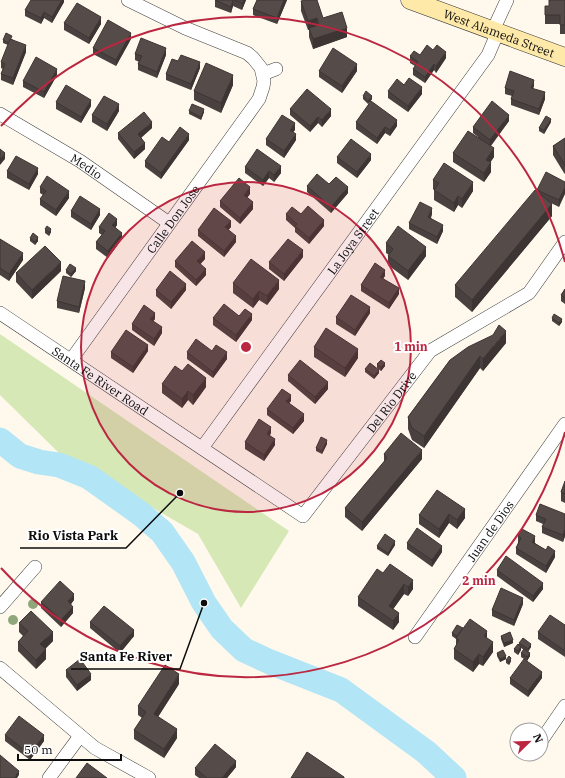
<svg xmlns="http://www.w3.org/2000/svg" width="565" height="778" viewBox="0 0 565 778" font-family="'IBM Plex Serif',serif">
  <rect width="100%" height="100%" fill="#fff9ed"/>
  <path fill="#d7e8b7" d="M0,334L289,531L241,608L198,534L61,455L0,395Z"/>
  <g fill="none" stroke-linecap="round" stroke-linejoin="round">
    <path stroke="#b2e5f5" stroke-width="25" d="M0,440L20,456L39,462L59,465L89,477L141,514L162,532L183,562L204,603L222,629L244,650L270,662L341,690L426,752L454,778"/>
    <g stroke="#404040" stroke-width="14">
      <g id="street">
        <path d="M263,74L276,69"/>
        <path id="s1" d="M0,114L80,161L169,223"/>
        <path id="s2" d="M0,313L303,516L430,351L529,293L565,242"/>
        <path id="s3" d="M71,360L259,99L263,87L264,81L261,68L253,58L247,53L185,28L128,0"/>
        <path id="s4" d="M202,448L488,55L494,41L496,24L507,0"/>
        <path d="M0,607L35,567"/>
        <path id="s5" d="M415,637L565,424"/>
        <path d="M0,668L95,748L149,778"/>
        <path d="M541,741L565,706"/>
        <path d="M49,778L80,736"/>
      </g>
    </g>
    <g stroke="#2f2f2f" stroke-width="19">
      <g id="secondary">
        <path id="s6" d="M410,0L565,57"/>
      </g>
    </g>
    <use href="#street" stroke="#fff" stroke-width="13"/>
    <use href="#secondary" stroke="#fee9a9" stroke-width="18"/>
  </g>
  <g fill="#90a67b">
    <circle cx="33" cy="604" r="5"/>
    <circle cx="13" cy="620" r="5"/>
  </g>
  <g fill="#49413f">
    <path d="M64,0V2L52,23L44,18L41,24L25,16V10Z"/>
    <path d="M215,0H246L242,10L233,6L231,13L215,7Z"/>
    <path d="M257,0H287L277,24L253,15V9Z"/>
    <path d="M565,0V34H560V24H545V6H549Z"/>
    <path d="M301,1L323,18L347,37L313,49L309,37V30H308L301,11Z"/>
    <path d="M64,23L101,24L89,44L64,30Z"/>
    <path d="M12,39L26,52L13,85L1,80V74L3,69L1,68V62L8,45L3,43V40Z"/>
    <path d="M131,39L116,66L93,54V48Z"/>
    <path d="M433,50L446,58L436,73L434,70L425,83L413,75V69L415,66L410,63V56L420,55Z"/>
    <path d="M135,54L166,55L157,78L138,70V64L139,62L135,60Z"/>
    <path d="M200,68L191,90L166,80V74Z"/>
    <path d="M319,71H357L342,93L319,77Z"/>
    <path d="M57,75L44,98L23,87V81Z"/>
    <path d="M233,85L221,113L194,100V91Z"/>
    <path d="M404,85L422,94L408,112L388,98V91Z"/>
    <path d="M534,86L533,88L545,99L539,115L511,105V99L512,96L505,94V88Z"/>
    <path d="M363,96L372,99L368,104L363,99Z"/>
    <path d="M56,102L91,106L81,123L56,109Z"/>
    <path d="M290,109L331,116L322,127L318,123L310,132L290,115Z"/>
    <path d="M119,111L107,131L92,122V115Z"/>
    <path d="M189,111L204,112L201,120L189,114Z"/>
    <path d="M509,121L491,146L494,157L490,162L491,172L484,182L453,162V153L478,137L473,133V127Z"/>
    <path d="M356,122L397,126L390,136L385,133L377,144L356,129Z"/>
    <path d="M551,122L544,134L539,131V128Z"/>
    <path d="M152,128L141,138L145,149L134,159L118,139V133Z"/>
    <path d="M295,130L293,132L296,140L284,158L266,145V139Z"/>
    <path d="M565,138V174L564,173L553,155V146Z"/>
    <path d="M189,140L161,179L145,167V161L169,142Z"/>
    <path d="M337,157L371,160L357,178L337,163Z"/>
    <path d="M245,167L281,173L274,182L269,178L263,186L245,173Z"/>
    <path d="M7,171L38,174L29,190L7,178Z"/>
    <path d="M433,180L473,191L462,208L458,205L454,212L434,200V190L433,189Z"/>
    <path d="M565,182L559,207L551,203L552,216L472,312L455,297V285L537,191V190Z"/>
    <path d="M329,184L348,193L331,213L307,192V186Z"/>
    <path d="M40,187L69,198L56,216L40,205V199L43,195L40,193Z"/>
    <path d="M250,194L247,198L253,209L240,224L220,207V201Z"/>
    <path d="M71,211L100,215L91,230L71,217Z"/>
    <path d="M286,214H301L324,226L309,244L295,232V228L286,220Z"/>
    <path d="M432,214L431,218L443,231L437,244L409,229V223Z"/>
    <path d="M117,225L115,228L122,239L108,258L96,249V242L102,235L99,233V227Z"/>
    <path d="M231,227L228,230L236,242L224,257L198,236V230Z"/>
    <path d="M45,229L51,232L49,236L45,233Z"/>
    <path d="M30,238L38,241L35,245L30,241Z"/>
    <path d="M0,239L23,260L9,281L0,275Z"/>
    <path d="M386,243L426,256L408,280L388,265V256L389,255L386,253Z"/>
    <path d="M303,257L284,281L269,269V262Z"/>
    <path d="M205,259L200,264L206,275L196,286L175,267V261Z"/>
    <path d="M66,270L76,271L71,277L66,273Z"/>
    <path d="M61,271L32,299L16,282V273Z"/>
    <path d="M385,276L383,278L399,294L389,309L361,291V285Z"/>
    <path d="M233,283L279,289L267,305L259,300L253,308L233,293Z"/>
    <path d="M85,288L79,313L57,308V301Z"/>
    <path d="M565,289V304L561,301V295Z"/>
    <path d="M156,290H186L171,309L156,296Z"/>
    <path d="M370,313L355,336L336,324V317Z"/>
    <path d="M239,316L252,320L236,342L213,325V318Z"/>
    <path d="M552,318L562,322L559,326L552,321Z"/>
    <path d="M155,319L153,321L162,333L154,346L132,330V324Z"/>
    <path d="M506,343L483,371L480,368L424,448L412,440L408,429V417L450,360Z"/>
    <path d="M314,347L358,358L345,377L314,357Z"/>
    <path d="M148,351L133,373L111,358V352Z"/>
    <path d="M212,351L227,359L213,378L187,359V352Z"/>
    <path d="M377,364L385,366L381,371L377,368Z"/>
    <path d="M365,369L379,373L374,379L365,372Z"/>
    <path d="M182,371L206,387L193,405L188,400L182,408L162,393V384Z"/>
    <path d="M288,375L328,389L315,404L288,381Z"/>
    <path d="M291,401L289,403L304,421L293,434L267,415V409Z"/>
    <path d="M271,433L270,435L275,445L264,461L245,449V442Z"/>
    <path d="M327,444L322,454L316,451V448Z"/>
    <path d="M384,454L422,459L362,531L345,517V508L384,462Z"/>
    <path d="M565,481V503L561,501V492Z"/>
    <path d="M465,509V518L457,529L449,523L439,538L419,524V515Z"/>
    <path d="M565,514V536L563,542L542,533V527L543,524L536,521V515Z"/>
    <path d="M518,536L535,543L555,557L546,573L516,554V548L518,543Z"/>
    <path d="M407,543L442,552L432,567L407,549Z"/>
    <path d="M395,545L388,556L377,549V546Z"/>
    <path d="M497,570L543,589L533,602L497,576Z"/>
    <path d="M383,573L413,589L408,596L404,594L393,609L399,622L393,630L358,606V597Z"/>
    <path d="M74,600L71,604L73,613L61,627L41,608V602Z"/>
    <path d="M523,604L514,626L492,616V610Z"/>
    <path d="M90,622L134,636L120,653L90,628Z"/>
    <path d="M19,623L53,641L45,649L46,659L36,669L18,651V642L23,636L19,632Z"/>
    <path d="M565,625V657L538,639V632Z"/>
    <path d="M463,628L487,638L493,652L483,666L479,664L473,672L454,659V649L456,646V639L452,636V633Z"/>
    <path d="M501,636L513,643L504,647L501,639Z"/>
    <path d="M519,643L531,647L528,651L530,656L527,661L521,657V653L524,650L521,648V650L518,655L514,652V649L519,645Z"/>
    <path d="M497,653L506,659L500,662L497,656Z"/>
    <path d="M506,660L511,661L509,665L506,663Z"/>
    <path d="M66,670L91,680L77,691L66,677Z"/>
    <path d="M510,678H542L528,697L510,684Z"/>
    <path d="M179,684L158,717L177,738L164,758L134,739V730L142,718L138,715V706Z"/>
    <path d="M5,735L44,741L30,760L5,741Z"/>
    <path d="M236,767L227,778H199L195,775V768Z"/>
  </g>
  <g fill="#3c3533">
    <path d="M62,0H64V2L52,23V17Z"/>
    <path d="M233,0V6L231,13V7Z"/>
    <path d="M244,0H246L242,10V3Z"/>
    <path d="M284,0H287L277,24V18Z"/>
    <path d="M44,12V18L41,24V18Z"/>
    <path d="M101,17V24L89,44V38Z"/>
    <path d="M317,18V27L309,28V30H308V21Z"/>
    <path d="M347,28V37L313,49V39Z"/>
    <path d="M131,33V39L116,66V60Z"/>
    <path d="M26,45V52L13,85V78Z"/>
    <path d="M166,48V55L157,78V72Z"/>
    <path d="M446,52V58L436,73V66Z"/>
    <path d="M200,62V68L191,90V84Z"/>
    <path d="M357,64V71L342,93V86Z"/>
    <path d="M434,64V70L425,83V77Z"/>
    <path d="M57,69V75L44,98V92Z"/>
    <path d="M233,75V85L221,113V103Z"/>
    <path d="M534,80V86L531,94V88Z"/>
    <path d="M422,87V94L408,112V106Z"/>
    <path d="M545,92V99L539,115V109Z"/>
    <path d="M372,96V99L368,104V101Z"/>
    <path d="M91,100V106L81,123V117Z"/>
    <path d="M119,104V111L107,131V124Z"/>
    <path d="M204,109V112L201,120V117Z"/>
    <path d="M331,109V116L322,127V120Z"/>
    <path d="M509,115V121L490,146V140Z"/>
    <path d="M318,117V123L310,132V126Z"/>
    <path d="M551,119V122L544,134V130Z"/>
    <path d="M397,120V126L390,136V130Z"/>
    <path d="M152,122V128L138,140V134Z"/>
    <path d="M295,123V130L290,136V130Z"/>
    <path d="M385,127V133L377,144V138Z"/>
    <path d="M189,134V140L161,179V173Z"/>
    <path d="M296,134V140L284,158V151Z"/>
    <path d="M145,143V149L134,159V152Z"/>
    <path d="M494,148V157L486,169V160Z"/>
    <path d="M5,153V159L0,165V159Z"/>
    <path d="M371,154V160L357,178V172Z"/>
    <path d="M491,162V172L484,182V173Z"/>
    <path d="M281,166V173L274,182V175Z"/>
    <path d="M38,168V174L29,190V184Z"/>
    <path d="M269,171V178L263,186V180Z"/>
    <path d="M473,182V191L462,208V199Z"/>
    <path d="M250,187V194L244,201V195Z"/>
    <path d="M348,187V193L331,213V207Z"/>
    <path d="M565,187V194L559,207V200Z"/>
    <path d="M69,191V198L56,216V210Z"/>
    <path d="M458,196V205L454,212V203Z"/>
    <path d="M253,202V209L240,224V218Z"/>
    <path d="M552,204V216L472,312V300Z"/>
    <path d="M432,208V214L428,223V217Z"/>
    <path d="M100,209V215L91,230V224Z"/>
    <path d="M117,219V225L112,232V225Z"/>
    <path d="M324,220V226L309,244V238Z"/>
    <path d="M231,221V227L225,234V227Z"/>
    <path d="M443,225V231L437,244V237Z"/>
    <path d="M51,229V232L49,236V232Z"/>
    <path d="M122,233V239L108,258V251Z"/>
    <path d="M236,236V242L224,257V251Z"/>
    <path d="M38,237V241L35,245V242Z"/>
    <path d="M426,247V256L408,280V271Z"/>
    <path d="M303,250V257L284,281V274Z"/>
    <path d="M205,252V259L197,268V261Z"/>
    <path d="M23,253V260L9,281V274Z"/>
    <path d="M61,262V271L32,299V290Z"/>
    <path d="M76,268V271L71,277V274Z"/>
    <path d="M206,269V275L196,286V280Z"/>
    <path d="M385,270V276L380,283V277Z"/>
    <path d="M279,280V289L267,305V296Z"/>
    <path d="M85,281V288L79,313V307Z"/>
    <path d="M186,284V290L171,309V302Z"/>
    <path d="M399,288V294L389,309V303Z"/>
    <path d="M259,291V300L253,308V299Z"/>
    <path d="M370,307V313L355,336V330Z"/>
    <path d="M155,313V319L150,325V319Z"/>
    <path d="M252,314V320L236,342V335Z"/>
    <path d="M562,319V322L559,326V323Z"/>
    <path d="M162,327V333L154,346V339Z"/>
    <path d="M506,331V343L483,371V359Z"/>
    <path d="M148,345V351L133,373V367Z"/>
    <path d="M358,349V358L345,377V368Z"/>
    <path d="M227,352V359L213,378V372Z"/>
    <path d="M480,356V368L424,448V436Z"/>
    <path d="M385,363V366L381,371V367Z"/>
    <path d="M379,370V373L374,379V376Z"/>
    <path d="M206,378V387L193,405V395Z"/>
    <path d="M328,382V389L315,404V397Z"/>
    <path d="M188,391V400L182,408V399Z"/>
    <path d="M291,395V401L286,407V401Z"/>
    <path d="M304,414V421L293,434V428Z"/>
    <path d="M271,427V433L267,440V434Z"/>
    <path d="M275,439V445L264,461V455Z"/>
    <path d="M327,440V444L322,454V451Z"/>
    <path d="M422,450V459L362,531V522Z"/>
    <path d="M465,509V518L457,529V520Z"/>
    <path d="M449,514V523L439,538V529Z"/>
    <path d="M565,529V536L563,542V535Z"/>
    <path d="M535,536V543L532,548V542Z"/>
    <path d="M395,541V545L388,556V553Z"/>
    <path d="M442,546V552L432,567V560Z"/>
    <path d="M555,551V557L546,573V566Z"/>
    <path d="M413,580V589L408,596V587Z"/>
    <path d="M543,583V589L533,602V596Z"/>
    <path d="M404,584V594L389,615V606Z"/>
    <path d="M74,594V600L68,608V601Z"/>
    <path d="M523,598V604L514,626V620Z"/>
    <path d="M73,607V613L61,627V620Z"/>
    <path d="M399,613V622L393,630V621Z"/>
    <path d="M134,630V636L120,653V646Z"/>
    <path d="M487,631V641L484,636Z"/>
    <path d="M53,632V641L40,654V644Z"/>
    <path d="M513,640V643L504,647V643Z"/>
    <path d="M493,642V652L483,666V657Z"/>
    <path d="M531,644V647L528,652V649Z"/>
    <path d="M521,647V650L518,655V651Z"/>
    <path d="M46,649V659L36,669V660Z"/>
    <path d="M530,653V656L527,661V657Z"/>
    <path d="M479,654V664L473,672V662Z"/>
    <path d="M506,656V659L500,662V659Z"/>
    <path d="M511,658V661L509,665V662Z"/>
    <path d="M542,672V678L528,697V691Z"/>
    <path d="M91,674V680L77,691V685Z"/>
    <path d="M179,674V684L154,723V714Z"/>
    <path d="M177,729V738L164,758V749Z"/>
    <path d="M44,735V741L30,760V754Z"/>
    <path d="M236,761V767L227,778H222Z"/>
    <path d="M19,771V775L17,778H14Z"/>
  </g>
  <g fill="#554c49" stroke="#3c3533">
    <path d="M31,0H62L52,17L44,12L41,18L25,10Z"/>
    <path d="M215,0H233L231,7Z"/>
    <path d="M234,0H244L242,3Z"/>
    <path d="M257,0H284L277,18L253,9Z"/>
    <path d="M305,0H317L323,18L342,12L347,28L313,39L309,28L319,25L317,18L308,21L301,1Z"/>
    <path d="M549,0H565V25H560V15H545V6H549Z"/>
    <path d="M77,3L101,17L89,38L64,23Z"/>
    <path d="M108,20L131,33L116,60L93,48Z"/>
    <path d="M6,33L12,36L9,43L3,40Z"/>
    <path d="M141,38L166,48L157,72L138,64L142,56L135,54Z"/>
    <path d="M10,39L26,45L13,78L1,74L5,64L1,62Z"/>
    <path d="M427,45L433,50L437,45L446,52L436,66L434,64L425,77L413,69L418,62L410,56L414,51L420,55Z"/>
    <path d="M333,48L357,64L342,86L319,71Z"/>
    <path d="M181,55L200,62L191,84L166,74L172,59L178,61Z"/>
    <path d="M36,57L57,69L44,92L23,81Z"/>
    <path d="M206,63L233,75L221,103L194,91Z"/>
    <path d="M510,71L534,80L531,88L545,92L539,109L511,99L514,91L505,88Z"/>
    <path d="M409,78L422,87L408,106L388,91L397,79L404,85Z"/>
    <path d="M66,85L91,100L81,117L56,102Z"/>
    <path d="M307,89L331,109L322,120L318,117L310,126L290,109Z"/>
    <path d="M366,91L372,96L368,101L363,96Z"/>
    <path d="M104,96L119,104L107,124L92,115Z"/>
    <path d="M371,101L397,120L390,130L385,127L377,138L356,122Z"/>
    <path d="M492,101L509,115L490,140L473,127Z"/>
    <path d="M192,104L204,109L201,117L189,111Z"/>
    <path d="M144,112L152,122L138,134L145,143L134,152L118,133Z"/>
    <path d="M282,115L295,123L290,130L296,134L284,151L266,139Z"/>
    <path d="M546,116L551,119L544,130L539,128Z"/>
    <path d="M180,127L189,134L161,173L145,161L162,137L169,142Z"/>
    <path d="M468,131L494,148L486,160L491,162L484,173L453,153Z"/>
    <path d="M565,138V165L564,163L553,146Z"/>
    <path d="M351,139L371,154L357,172L337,157Z"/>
    <path d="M0,149L5,153L0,159Z"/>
    <path d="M257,149L281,166L274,175L269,171L263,180L245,167Z"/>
    <path d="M16,156L38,168L29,184L7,171Z"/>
    <path d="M444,163L473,182L462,199L458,196L454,203L434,190L439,183L433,180Z"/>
    <path d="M546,172L565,182V187L559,200L537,190Z"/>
    <path d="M317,174L329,184L336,177L348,187L331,207L307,186Z"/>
    <path d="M47,176L69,191L56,210L40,199L46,191L40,187Z"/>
    <path d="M239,178L250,187L244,195L253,202L240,218L220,201Z"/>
    <path d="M535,190L552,204L472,300L455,285Z"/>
    <path d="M80,196L100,209L91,224L71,211Z"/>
    <path d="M420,202L432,208L428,217L443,225L437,237L409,223Z"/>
    <path d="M308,206L324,220L309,238L295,226L297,224L286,214L292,207L301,214Z"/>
    <path d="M214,208L231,221L225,227L236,236L224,251L198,230Z"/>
    <path d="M109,213L117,219L112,225L122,233L108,251L96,242L105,231L99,227Z"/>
    <path d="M47,226L51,229L49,232L45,229Z"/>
    <path d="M398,226L426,247L408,271L388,256L393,249L386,243Z"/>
    <path d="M33,233L38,237L35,242L30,238Z"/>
    <path d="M0,239L23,253L9,274L0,268Z"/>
    <path d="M288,239L303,250L284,274L269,262Z"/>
    <path d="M192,241L205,252L197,261L206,269L196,280L175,261Z"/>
    <path d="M45,246L61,262L32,290L16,273Z"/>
    <path d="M251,259L279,280L267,296L259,291L253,299L233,283Z"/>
    <path d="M375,263L385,270L380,277L399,288L389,303L361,285Z"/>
    <path d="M70,264L76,268L71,274L66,270Z"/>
    <path d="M170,271L186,284L171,302L156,290Z"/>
    <path d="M63,276L85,281L79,307L57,301Z"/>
    <path d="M565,289V298L561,295Z"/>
    <path d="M351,295L370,307L355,330L336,317Z"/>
    <path d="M224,304L239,316L245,309L252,314L236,335L213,318Z"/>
    <path d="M144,305L155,313L150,319L162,327L154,339L132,324Z"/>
    <path d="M554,314L562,319L559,323L552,318Z"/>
    <path d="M499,325L506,331L483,359L480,356L424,436L412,428L408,417L450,360L468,347L493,335Z"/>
    <path d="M326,328L358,349L345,368L314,347Z"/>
    <path d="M126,330L148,345L133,367L111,352Z"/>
    <path d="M196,339L212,351L216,345L227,352L213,372L187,352Z"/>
    <path d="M300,360L328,382L315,397L288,375Z"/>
    <path d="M381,360L385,363L381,367L377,364Z"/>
    <path d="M370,363L379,370L374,376L365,369Z"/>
    <path d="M188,364L206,378L193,395L188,391L182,399L162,384L175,366L182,371Z"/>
    <path d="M282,389L291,395L286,401L304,414L293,428L267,409Z"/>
    <path d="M259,419L271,427L267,434L275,439L264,455L245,442Z"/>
    <path d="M401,433L422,450L362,522L345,508L387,458L384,454Z"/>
    <path d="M321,437L327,440L322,451L316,448Z"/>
    <path d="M565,481V494L561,492Z"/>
    <path d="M437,490L465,509L457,520L449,514L439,529L419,515Z"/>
    <path d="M540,504L565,514V529L563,535L542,527L546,519L536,515Z"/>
    <path d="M417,528L442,546L432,560L407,543Z"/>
    <path d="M522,529L535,536L532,542L546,550L548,546L555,551L546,566L516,548L521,538L518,536Z"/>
    <path d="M385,534L395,541L388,553L377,546Z"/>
    <path d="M506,556L543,583L533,596L497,570Z"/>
    <path d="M390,564L413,580L408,587L404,584L389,606L399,613L393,621L358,597L377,569L383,573Z"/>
    <path d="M60,581L74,594L68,601L73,607L61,620L41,602Z"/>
    <path d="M501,588L523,598L514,620L492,610Z"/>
    <path d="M104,606L134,630L120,646L90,622Z"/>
    <path d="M31,611L53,632L40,644L46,649L36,660L18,642L28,631L19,623Z"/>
    <path d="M550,615L565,625V651L538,632Z"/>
    <path d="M470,619L487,631L484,636L493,642L483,657L479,654L473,662L454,649L459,640L456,638Z"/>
    <path d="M457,625L463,628L457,636L452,633Z"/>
    <path d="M510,632L513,640L504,643L501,636Z"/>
    <path d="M523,638L531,644L528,649L519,643Z"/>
    <path d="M518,644L521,647L518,651L514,649Z"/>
    <path d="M524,649L530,653L527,657L521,653Z"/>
    <path d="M503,650L506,656L500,659L497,653Z"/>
    <path d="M509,656L511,658L509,662L506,660Z"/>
    <path d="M80,659L91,674L77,685L66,670Z"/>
    <path d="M524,659L542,672L528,691L510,678Z"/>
    <path d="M165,665L179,674L154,714L177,729L164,749L134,730L146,712L138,706Z"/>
    <path d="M19,716L44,735L30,754L5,735Z"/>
    <path d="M215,744L236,761L222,778H207L195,768Z"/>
    <path d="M307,752L344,777V778H291Z"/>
    <path d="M0,755L19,771L14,778H0Z"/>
    <path d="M87,763L107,778H76Z"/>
  </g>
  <circle cx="246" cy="347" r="165" fill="#bb2741" fill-opacity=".12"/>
  <g fill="none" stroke="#bb2741" stroke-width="2">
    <circle cx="246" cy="347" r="165"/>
    <path d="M565 432A330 330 0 0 1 1 568M1 126A330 330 0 0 1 565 262"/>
  </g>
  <g text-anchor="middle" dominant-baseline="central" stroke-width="4" stroke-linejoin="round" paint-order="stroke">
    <g font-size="12" fill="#0d0d0d" stroke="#fff">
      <text stroke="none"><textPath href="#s6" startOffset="95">West Alameda Street</textPath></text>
      <text stroke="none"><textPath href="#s1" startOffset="101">Medio</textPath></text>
      <text stroke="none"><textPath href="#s3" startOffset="174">Calle Don Jose</textPath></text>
      <text stroke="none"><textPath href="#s4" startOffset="256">La Joya Street</textPath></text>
      <text stroke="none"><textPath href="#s2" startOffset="121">Santa Fe River Road</textPath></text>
      <text stroke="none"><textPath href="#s2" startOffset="509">Del Rio Drive</textPath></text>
      <text stroke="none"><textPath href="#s5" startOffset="130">Juan de Dios</textPath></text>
    </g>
  </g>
  <circle cx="246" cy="347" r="6" fill="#bb2741" stroke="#fff" stroke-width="2"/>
  <g font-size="12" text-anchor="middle" font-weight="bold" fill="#bb2741" stroke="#fff" stroke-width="4" stroke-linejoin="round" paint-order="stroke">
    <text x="411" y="351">1 min</text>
    <text x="479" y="585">2 min</text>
  </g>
  <path fill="none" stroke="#0d0d0d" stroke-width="1.5" d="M180 493L126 548H20M204 603L180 669H71"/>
  <g fill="#0d0d0d" stroke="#fff" stroke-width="1.5">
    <circle cx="180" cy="493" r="4"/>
    <circle cx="204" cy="603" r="4"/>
  </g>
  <g font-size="13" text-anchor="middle" font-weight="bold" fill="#0d0d0d" stroke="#fff" stroke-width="4" stroke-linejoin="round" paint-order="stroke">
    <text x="73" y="540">Rio Vista Park</text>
    <text x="126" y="661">Santa Fe River</text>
  </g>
  <g transform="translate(529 742) rotate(67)"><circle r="19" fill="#ffffff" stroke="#9e9e9e"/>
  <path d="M0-3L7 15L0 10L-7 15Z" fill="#bb2741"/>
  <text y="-6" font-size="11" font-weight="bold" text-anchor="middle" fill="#0d0d0d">N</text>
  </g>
  <path d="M18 754v6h103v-6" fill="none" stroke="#0d0d0d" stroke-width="2"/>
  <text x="24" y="754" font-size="12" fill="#0d0d0d" stroke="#ffffff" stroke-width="3" paint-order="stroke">50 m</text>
</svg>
